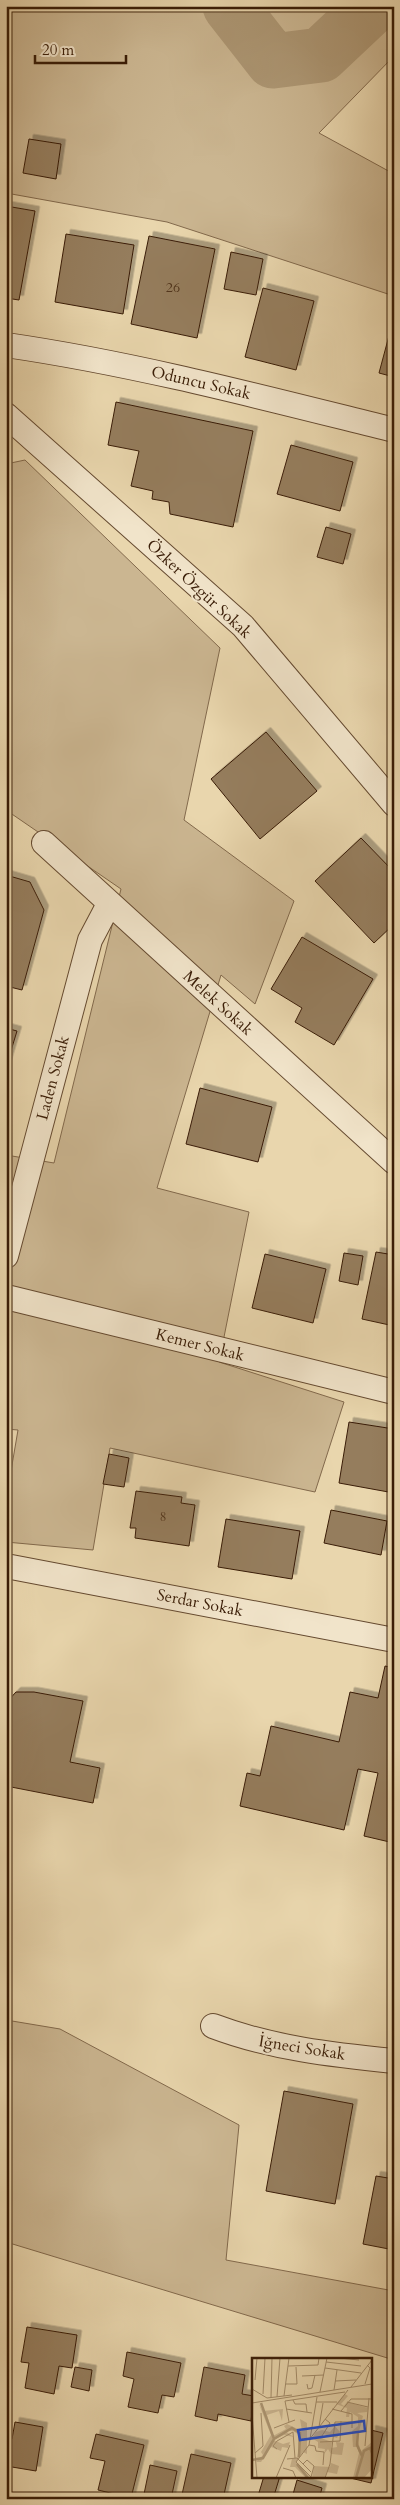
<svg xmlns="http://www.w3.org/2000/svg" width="400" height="2505" viewBox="0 0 400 2505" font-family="Cardo,serif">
  <defs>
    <filter id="shadow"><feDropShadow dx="4.5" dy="-4.5" stdDeviation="0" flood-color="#0004"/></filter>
  </defs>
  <rect width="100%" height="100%" fill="#e9d6ad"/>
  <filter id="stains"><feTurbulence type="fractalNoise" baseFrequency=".004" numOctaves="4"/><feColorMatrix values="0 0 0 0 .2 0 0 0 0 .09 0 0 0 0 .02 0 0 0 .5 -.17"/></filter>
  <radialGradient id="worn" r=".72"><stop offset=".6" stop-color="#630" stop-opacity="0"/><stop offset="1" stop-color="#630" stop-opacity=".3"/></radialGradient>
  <g fill="#cbb691" stroke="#82694c">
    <path d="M6,6H394V56L319,133L394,174V296L167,222L6,193Z"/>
    <path d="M25,460L220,648L184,820L294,901L255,1004L221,975L157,1188L249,1212L219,1362L344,1402L315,1492L110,1448L93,1550L6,1542V1500L18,1430L6,1429V1155L54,1163L121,889L6,810V464Z"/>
    <path d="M6,2020L60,2029L239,2125L226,2260L394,2291V2360L6,2242Z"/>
  </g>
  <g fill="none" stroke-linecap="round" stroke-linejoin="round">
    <path stroke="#ad9774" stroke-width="55" d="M230,6L273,61L321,55L373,6"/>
  </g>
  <g fill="#957d5d" stroke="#391c06" filter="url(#shadow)">
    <path d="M29,139L61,144L56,179L23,173Z"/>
    <path d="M6,206L35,211L19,300L6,298Z"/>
    <path d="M66,234L134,245L123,314L55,302Z"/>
    <path d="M149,236L215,249L197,338L131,324Z"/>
    <path d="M231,252L263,259L256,295L224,289Z"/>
    <path d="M263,288L314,301L296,370L245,357Z"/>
    <path d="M394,317V377L379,373Z"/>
    <path d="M116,402L253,431L233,527L170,514L169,502L152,499L153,491L131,486L139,451L108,445Z"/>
    <path d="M291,445L353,462L340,511L277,494Z"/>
    <path d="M326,527L351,534L343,564L317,557Z"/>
    <path d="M266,732L317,791L260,839L211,779Z"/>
    <path d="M361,838L394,872V924L374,943L315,881Z"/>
    <path d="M6,875L30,882L44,910L22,990L6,986Z"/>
    <path d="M302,937L373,979L334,1045L295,1022L302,1008L271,989Z"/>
    <path d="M6,1028L17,1031L6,1067Z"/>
    <path d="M200,1088L272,1107L258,1162L186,1144Z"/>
    <path d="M376,1252L394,1255V1326L362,1319Z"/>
    <path d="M344,1253L363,1256L358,1285L339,1281Z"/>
    <path d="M265,1254L326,1269L313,1323L252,1308Z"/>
    <path d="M349,1422L394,1429V1493L339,1483Z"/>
    <path d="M109,1454L129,1458L124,1487L103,1484Z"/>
    <path d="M136,1491L182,1497L181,1503L195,1505L189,1546L135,1538L136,1528H130Z"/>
    <path d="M331,1510L387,1521L381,1555L324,1543Z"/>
    <path d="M226,1519L300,1531L292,1579L218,1567Z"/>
    <path d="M385,1666L394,1668V1843L364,1836L378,1773L358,1769L344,1830L240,1806L247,1773L260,1776L271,1726L339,1742L350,1692L378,1698Z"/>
    <path d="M16,1692H34L83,1701L70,1762L100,1768L93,1803L6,1786V1703Z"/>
    <path d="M284,2091L353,2104L335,2204L266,2191Z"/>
    <path d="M376,2176L394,2179V2250L363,2244Z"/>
    <path d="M27,2327L77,2335L72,2368L59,2366L54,2394L25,2388L29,2363L21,2362Z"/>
    <path d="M127,2352L181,2363L174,2397L162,2395L158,2413L128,2407L134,2379L123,2376Z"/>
    <path d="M75,2367L92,2370L89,2391L71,2387Z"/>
    <path d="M204,2367L245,2375L242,2394L254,2396L251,2421L218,2414L217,2421L195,2416Z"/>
    <path d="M15,2422L43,2427L36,2471L6,2466V2438L12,2439Z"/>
    <path d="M371,2430L383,2433L371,2483L342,2476H371Z"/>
    <path d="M96,2434L144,2445L131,2498L98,2490L105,2461L90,2458Z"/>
    <path d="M191,2454L231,2463L223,2499H181Z"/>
    <path d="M150,2465L177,2471L171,2499H143Z"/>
    <path d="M264,2476H280L273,2499L258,2496Z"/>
    <path d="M297,2480L322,2488L319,2499L292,2498Z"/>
  </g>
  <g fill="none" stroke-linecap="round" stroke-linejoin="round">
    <g stroke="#654a30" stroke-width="26">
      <g id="street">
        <path d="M6,345C137,364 265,398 394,430"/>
        <path d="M6,415L243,626L394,804"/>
        <path d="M44,843L394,1162"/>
        <path d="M6,1256L90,940L109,904"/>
        <path d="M6,1297L394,1392"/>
        <path d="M6,1566L394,1640"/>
        <path d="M213,2026C271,2048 333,2055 394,2061"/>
      </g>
    </g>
    <use href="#street" stroke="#f1e4ca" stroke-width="24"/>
  </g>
  <g text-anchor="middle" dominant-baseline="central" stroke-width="4" stroke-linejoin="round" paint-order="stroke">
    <g font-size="14" fill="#50341c">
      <text x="173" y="287">26</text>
      <text x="163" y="1516">8</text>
    </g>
    <g font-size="16" fill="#391c06" stroke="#f1e4ca">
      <text transform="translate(201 383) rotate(13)">Oduncu Sokak</text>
      <text transform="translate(199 589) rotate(43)">Özker Özgür Sokak</text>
      <text transform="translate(218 1003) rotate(42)">Melek Sokak</text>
      <text transform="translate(53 1078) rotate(-75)">Laden Sokak</text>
      <text transform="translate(200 1345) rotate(14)">Kemer Sokak</text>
      <text transform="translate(200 1603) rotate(11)">Serdar Sokak</text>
      <text transform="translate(302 2048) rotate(9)">İğneci Sokak</text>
    </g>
  </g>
  <g transform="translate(252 2358)">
    <rect width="120" height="120" fill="#e9d6ad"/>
    <path d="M93,36L96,38L89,46L92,48L95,44L116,50L115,54L105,55L111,58L105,81L109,93L120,84V111L112,120H101L107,95L105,89H101L100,73L106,68V59L98,54L97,59H94L95,50L84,46ZM7,46L11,53L31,51L30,63L27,53L15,57L21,78L34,71L32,68L35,66L50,73L48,61L55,65V96L51,94L44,104L59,120H54L43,109H38L40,101L45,100L47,90L46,76L41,73H33L42,79L32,77L21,82L31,86L38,84L36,90L30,89L29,93L19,89L9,104H4L11,97L9,94L19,77ZM83,68L88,74L85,80L71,76L69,80L80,84L79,90L85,89L84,84L92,85L90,97L79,96L76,91L72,96L73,91L66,90V84L60,80L64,74L70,72L78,74ZM79,105L87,108L85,116L75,114L73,119L85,120H60L62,108L78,109Z" fill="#cbb691"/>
    <path fill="none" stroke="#ad9774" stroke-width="2.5" d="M9,45L22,81M106,75L105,87L110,98M0,102L11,100L22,81L40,70L48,75L47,99M45,106L56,120M104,120L112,93L118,90L120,95"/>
    <path fill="none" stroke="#a38c6a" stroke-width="1" d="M87,0L107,2M74,4L109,8M36,8L66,7L67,0M73,10L109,15M50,18L72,17M3,22L5,0M83,23L104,22M34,26H45L44,9M55,26L56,31L60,30L63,17M113,26L118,10L115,7M99,29L120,2M0,31L15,40L40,37M82,32L85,12M68,34L75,0M11,36L13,0M32,38L37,0M25,39L28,0M19,40L20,0M41,42L43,46H54L55,54M33,43L93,34M33,43L37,64M64,44H85M95,44L116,49M0,45L120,26M34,51L60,55M80,51L100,56V70M89,53L99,41H120M0,56L5,120M67,69L71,45M22,70L43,62M70,78L78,65L73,61M57,82L96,32M68,84L88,83L89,63M57,87L65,39M57,87L63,88L64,93L72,94L71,107M113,88L117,40M25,91L21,88L25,83L41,74L43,100M3,95L11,88L9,55M35,101L45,100L59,114M51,106L55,102L62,108L59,119L44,104L57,87M31,110L41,113L44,120M24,120L38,87M73,120L78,106L83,64H100"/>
    <path fill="#1d4ed8" fill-opacity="0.15" stroke="#1d4ed8" stroke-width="2.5" d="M112,63L113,73L48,82L46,72Z"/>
    <rect width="120" height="120" fill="none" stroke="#391c06" stroke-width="2.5"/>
  </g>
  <rect width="400" height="2505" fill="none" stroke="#e9d6ad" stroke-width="25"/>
  <rect x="8" y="8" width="385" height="2490" fill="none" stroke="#391c06" stroke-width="2.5"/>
  <rect x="12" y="12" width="375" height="2480" fill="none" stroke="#391c06"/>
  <path d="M35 55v8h91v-8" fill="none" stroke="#391c06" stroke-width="2.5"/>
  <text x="42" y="55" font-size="15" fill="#391c06" stroke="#f1e4ca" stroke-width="4" paint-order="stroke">20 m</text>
  <rect width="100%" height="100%" filter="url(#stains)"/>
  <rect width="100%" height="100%" fill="url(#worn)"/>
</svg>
